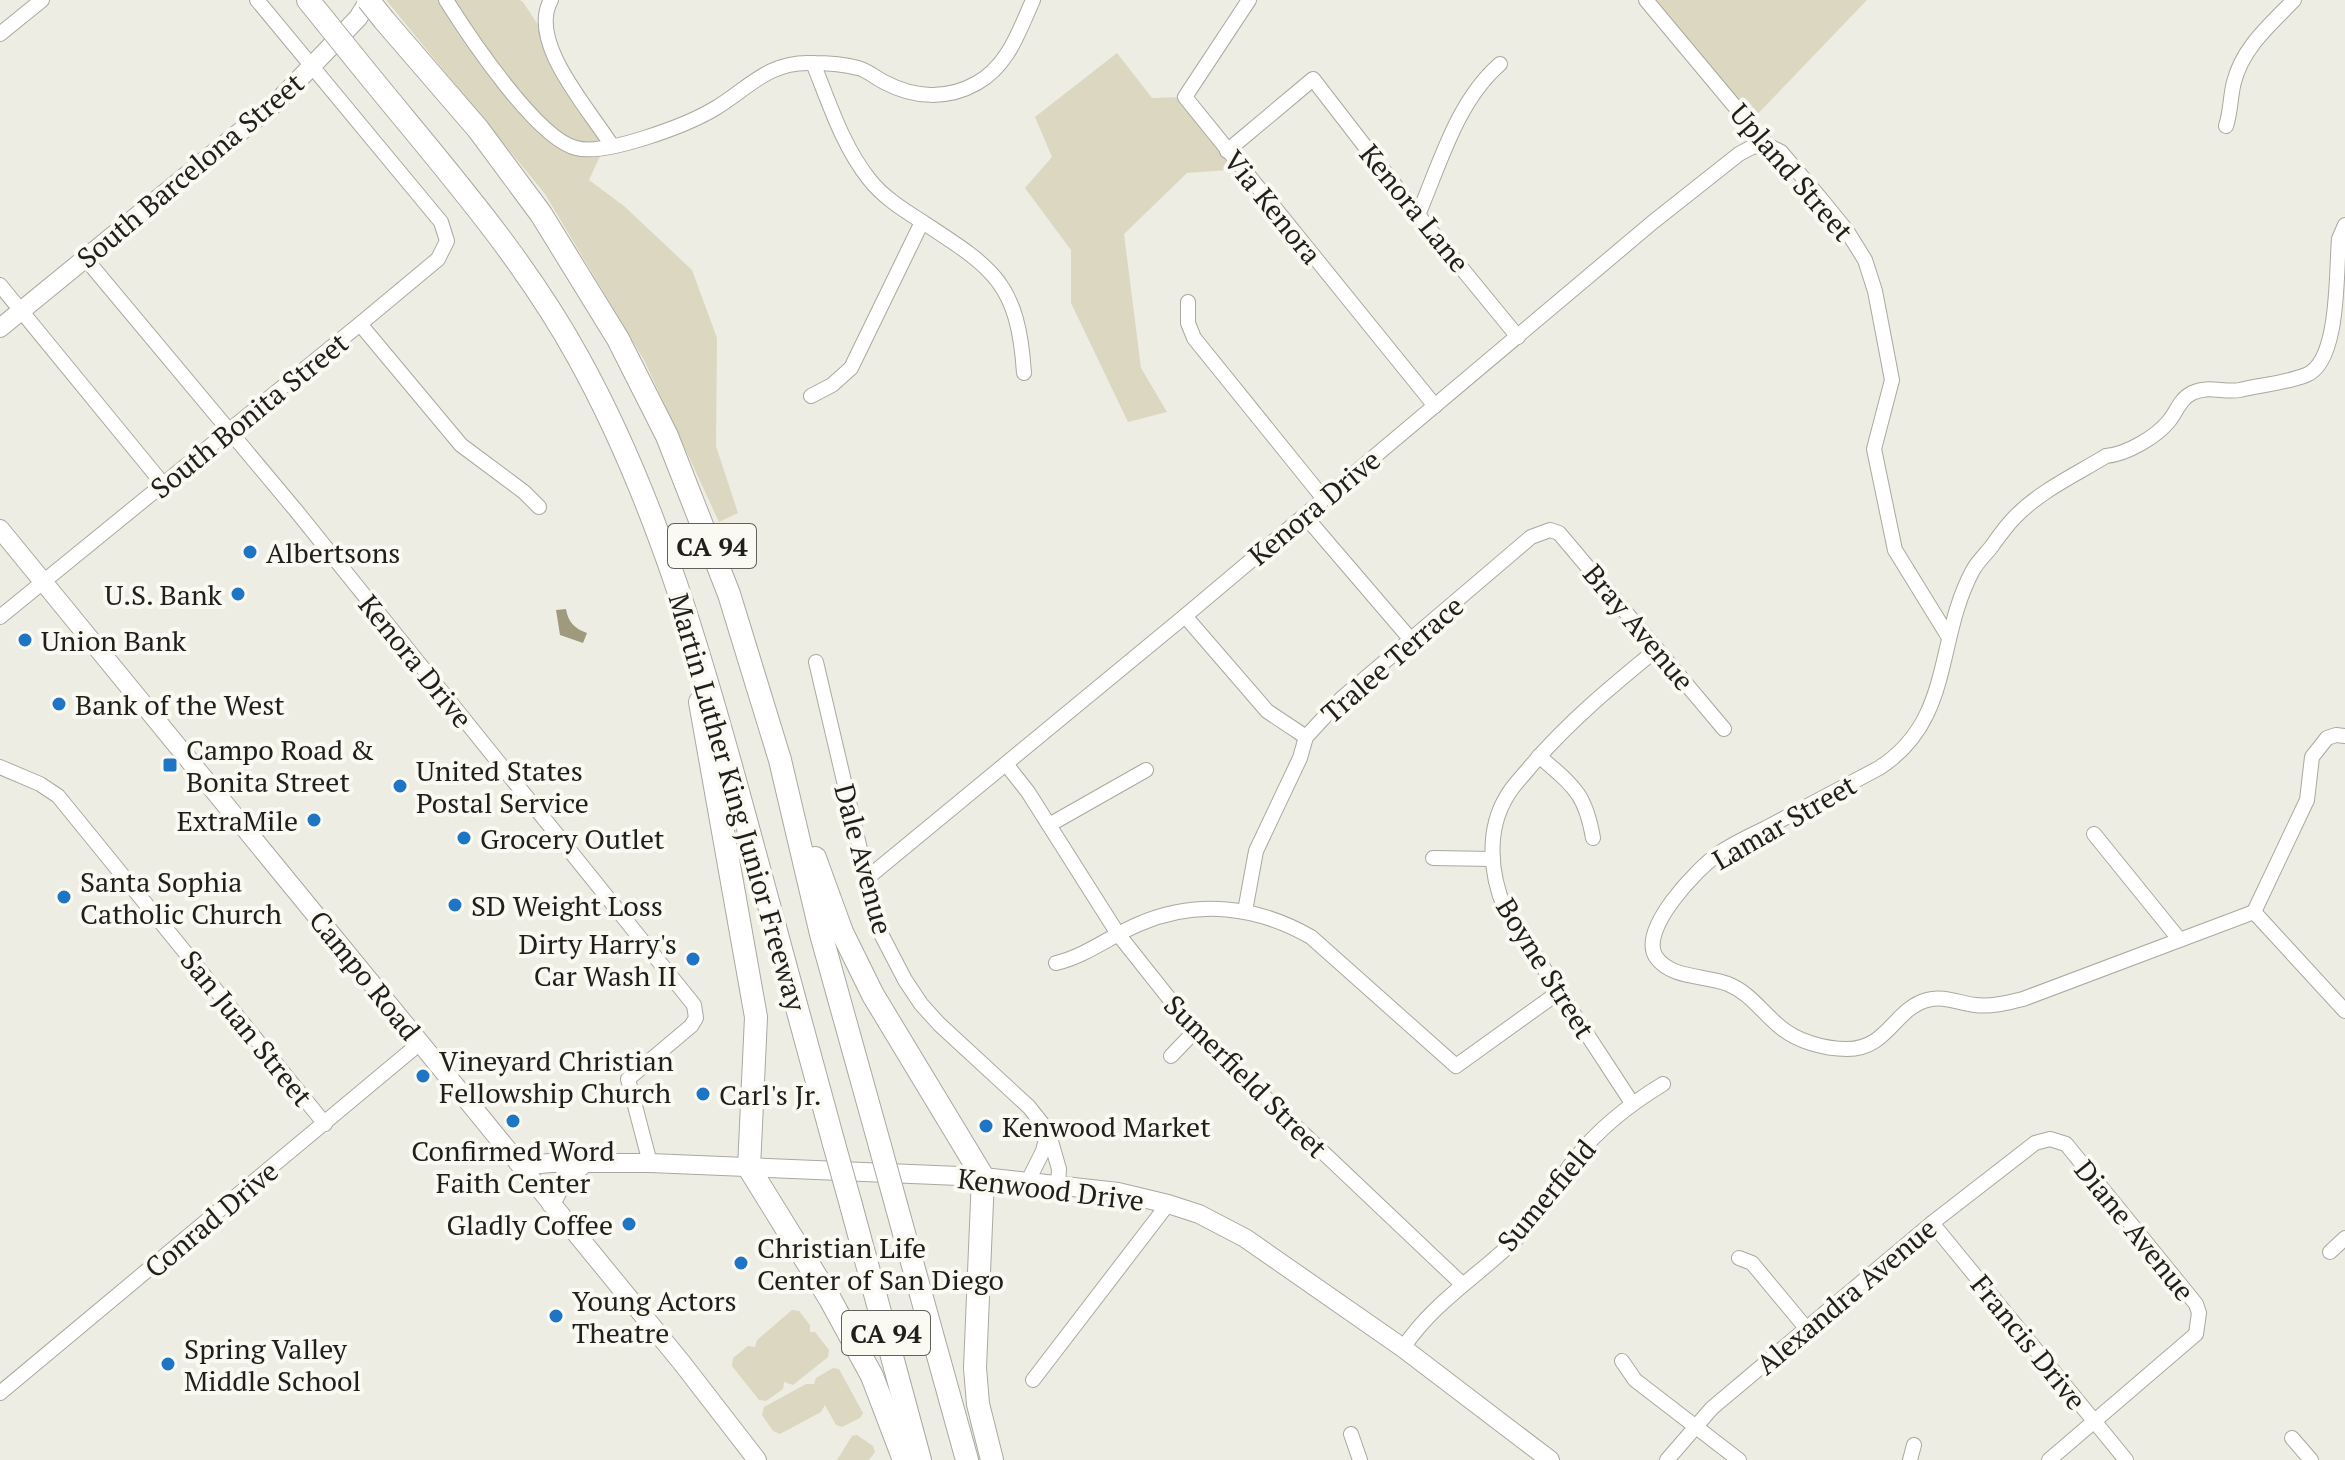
<svg xmlns="http://www.w3.org/2000/svg" width="2345" height="1460" viewBox="0 0 2345 1460" font-family="'PT Serif',serif">
  <rect width="100%" height="100%" fill="#eeede4"/>
  <g fill="#dbd7c0">
    <path d="M386,0H520L523,2L610,134L589,180L624,206L692,270L717,338L716,446L738,513L719,522L644,360L545,194Z"/>
    <path d="M1649,0H1867L1747,125Z"/>
    <path d="M1117,53L1152,98L1185,97L1242,169L1187,173L1124,234L1141,368L1167,412L1128,422L1071,303V250L1025,188L1052,157L1035,117Z"/>
    <path d="M792,1310L799,1311L810,1325V1332H815L829,1350L828,1357L793,1385L784,1382L783,1389L766,1401L759,1400L732,1366L733,1358L748,1346L755,1347L757,1340Z"/>
    <path d="M833,1368L839,1369L863,1413L860,1418L842,1427L836,1425L825,1405L821,1412L780,1434L773,1431L762,1415L764,1407L806,1384H814L816,1378Z"/>
    <path d="M857,1435L873,1446L875,1452L869,1460H837L852,1436Z"/>
  </g>
  <path fill="#9f9a7d" d="M566,609C568,622 575,629 587,633L583,643L560,635L556,610Z"/>
  <g fill="none" stroke-linecap="round" stroke-linejoin="round">
    <g stroke="#aaa8a0" stroke-width="16">
      <g id="minor">
        <path d="M446,0C468,35 537,139 576,148C606,156 687,125 714,109C748,89 767,62 810,63C825,63 844,64 858,68C867,70 876,78 884,82C914,98 947,100 977,83C1008,66 1019,31 1033,0"/>
        <path d="M551,0C527,42 590,110 612,146"/>
        <path d="M1249,0L1185,97L1435,406"/>
        <path d="M1646,0L1767,145L1781,152L1821,199L1847,231L1865,260L1875,291L1892,380L1874,449L1895,550L1948,636"/>
        <path d="M0,34L42,0"/>
        <path d="M813,63C829,102 842,145 869,179C882,196 902,209 921,221C993,268 1018,282 1024,373"/>
        <path d="M2226,126C2231,111 2230,97 2234,82C2243,47 2270,25 2294,0"/>
        <path d="M1227,151L1313,79L1418,215L1518,337"/>
        <path d="M1418,215C1440,164 1457,101 1500,64"/>
        <path d="M85,258L298,513L694,1005L696,1018L691,1026L628,1079L650,1163"/>
        <path d="M0,285L163,484"/>
        <path d="M1188,302V323L1194,338L1324,499"/>
        <path d="M360,324L461,445L524,492L539,507"/>
        <path d="M811,396L832,385L851,368L922,222"/>
        <path d="M1305,516L1412,641"/>
        <path d="M1185,616L1267,711L1306,737"/>
        <path d="M0,617L360,324L438,259L447,241L441,222L257,0"/>
        <path d="M816,662L879,930L905,980L921,1004L939,1024L1029,1107L1048,1131L1059,1169L1058,1186"/>
        <path d="M1539,756C1573,786 1585,792 1593,838"/>
        <path d="M1006,764L1028,792L1118,934L1195,1031L1462,1284"/>
        <path d="M0,767L40,784L58,796L325,1124"/>
        <path d="M1049,825L1146,770"/>
        <path d="M2094,834L2179,939"/>
        <path d="M1433,858L1493,859"/>
        <path d="M866,879L1185,616L1653,222L1739,154L1752,147L1767,145"/>
        <path d="M1245,911L1256,851L1300,758L1306,737L1342,698L1531,537L1550,530L1559,533L1724,729"/>
        <path d="M2254,912L2023,999C2007,1003 1991,1007 1975,1005C1959,1003 1943,995 1927,1000C1894,1009 1888,1049 1847,1049C1824,1049 1796,1041 1779,1026C1761,1011 1750,993 1728,984C1706,975 1671,979 1656,957C1638,930 1697,869 1718,854C1732,844 1750,836 1766,828C1804,808 1841,788 1879,768C1954,720 1935,640 1973,570C1978,561 1986,554 1992,546C1999,536 2006,526 2015,517C2040,491 2075,475 2106,456C2127,454 2156,437 2169,421C2177,411 2180,399 2192,393C2208,385 2224,393 2240,390C2261,385 2286,383 2306,375C2340,362 2336,271 2339,239L2345,225"/>
        <path d="M2254,912L2307,800L2312,757L2327,738L2336,735L2345,736"/>
        <path d="M2254,912L2345,1011"/>
        <path d="M1056,963C1086,956 1110,936 1139,924C1197,899 1257,906 1311,937L1456,1066L1559,992"/>
        <path d="M1171,1056L1195,1031"/>
        <path d="M1632,1103L1505,909C1490,874 1486,830 1507,796C1513,785 1523,776 1530,767C1568,722 1612,686 1657,649"/>
        <path d="M1027,1183L1043,1151L1048,1131"/>
        <path d="M1932,1223L2126,1460"/>
        <path d="M2330,1252L2345,1238"/>
        <path d="M1739,1258L1752,1263L1806,1328"/>
        <path d="M1403,1348C1432,1304 1475,1278 1513,1242C1538,1219 1554,1186 1575,1159C1599,1128 1630,1104 1663,1084"/>
        <path d="M1622,1361L1635,1380L1739,1460"/>
        <path d="M1033,1380L1168,1204"/>
        <path d="M0,1393L420,1043"/>
        <path d="M1351,1434L1360,1460"/>
        <path d="M2292,1438L2311,1460"/>
        <path d="M1667,1460L1712,1408L1932,1223L2035,1143L2050,1139L2066,1144L2196,1304L2199,1313L2196,1334L2049,1460"/>
        <path d="M1910,1460L1914,1445"/>
      </g>
    </g>
    <g stroke="#aaa8a0" stroke-width="20">
      <g id="major">
        <path d="M0,328L279,100L358,18L369,0"/>
        <path d="M0,529L682,1363L757,1460"/>
        <path d="M521,1166L550,1163H650L983,1177L1118,1192L1168,1204L1199,1214L1245,1238L1403,1348L1550,1460"/>
        <path d="M551,1204L563,1181L585,1163"/>
      </g>
    </g>
    <g stroke="#aaa8a0" stroke-width="24">
      <g id="highway">
        <path d="M308,0L325,21"/>
        <path d="M384,20L478,129L541,214L618,339L667,436L729,594L780,760L821,934L880,1146"/>
        <path d="M354,57C432,154 518,248 578,357C657,499 703,662 745,817C774,926 804,1035 834,1144"/>
        <path d="M700,702L756,1017L749,1168L830,1299L872,1376L904,1460"/>
        <path d="M815,858L842,932L873,995L983,1177L975,1368L978,1404L992,1460"/>
        <path d="M851,1205L920,1460"/>
        <path d="M897,1208L967,1460"/>
      </g>
    </g>
    <use href="#minor" stroke="#fff" stroke-width="14"/>
    <use href="#major" stroke="#fff" stroke-width="18"/>
    <use href="#highway" stroke="#fff" stroke-width="22"/>
    <g stroke="#aaa8a0" stroke-width="24" stroke-linecap="butt">
      <g id="highway-bridge">
        <path d="M368,0L384,20"/>
        <path d="M325,21L354,57"/>
        <path d="M834,1144L851,1205"/>
        <path d="M880,1146L897,1208"/>
      </g>
    </g>
    <use href="#highway-bridge" stroke="#fff" stroke-width="22"/>
  </g>
  <g fill="#1d75c3" stroke="#fbfaf2" stroke-width="3">
    <circle cx="250" cy="552" r="8"/>
    <circle cx="238" cy="594" r="8"/>
    <circle cx="25" cy="640" r="8"/>
    <circle cx="59" cy="704" r="8"/>
    <rect x="162" y="757" width="16" height="16" rx="4"/>
    <circle cx="400" cy="786" r="8"/>
    <circle cx="314" cy="820" r="8"/>
    <circle cx="464" cy="838" r="8"/>
    <circle cx="64" cy="897" r="8"/>
    <circle cx="455" cy="905" r="8"/>
    <circle cx="693" cy="959" r="8"/>
    <circle cx="423" cy="1076" r="8"/>
    <circle cx="703" cy="1094" r="8"/>
    <circle cx="513" cy="1121" r="8"/>
    <circle cx="986" cy="1126" r="8"/>
    <circle cx="629" cy="1224" r="8"/>
    <circle cx="741" cy="1263" r="8"/>
    <circle cx="556" cy="1316" r="8"/>
    <circle cx="168" cy="1364" r="8"/>
  </g>
  <g text-anchor="middle" dominant-baseline="central" stroke-width="8" stroke-linejoin="round" paint-order="stroke">
    <g fill="#fbfaf2" stroke="#61615c" stroke-width="2">
      <rect x="668" y="524" width="88" height="44" rx="6"/>
      <rect x="842" y="1311" width="88" height="44" rx="6"/>
    </g>
    <g font-size="26" font-weight="bold" fill="#1f1f1c">
      <text x="712" y="546">CA 94</text>
      <text x="886" y="1333">CA 94</text>
    </g>
    <g font-size="28" fill="#1f1f1c" stroke="#fbfaf2">
      <text transform="translate(190 170) rotate(-40)">South Barcelona Street</text>
      <text transform="translate(1792 172) rotate(49)">Upland Street</text>
      <text transform="translate(1273 207) rotate(51)">Via Kenora</text>
      <text transform="translate(1415 208) rotate(51)">Kenora Lane</text>
      <text transform="translate(249 415) rotate(-39)">South Bonita Street</text>
      <text transform="translate(1314 507) rotate(-40)">Kenora Drive</text>
      <text transform="translate(1639 627) rotate(50)">Bray Avenue</text>
      <text transform="translate(1392 659) rotate(-41)">Tralee Terrace</text>
      <text transform="translate(416 661) rotate(51)">Kenora Drive</text>
      <text transform="translate(738 802) rotate(74)">Martin Luther King Junior Freeway</text>
      <text transform="translate(1784 822) rotate(-30)">Lamar Street</text>
      <text transform="translate(864 859) rotate(75)">Dale Avenue</text>
      <text transform="translate(1546 968) rotate(58)">Boyne Street</text>
      <text transform="translate(365 975) rotate(51)">Campo Road</text>
      <text transform="translate(247 1028) rotate(51)">San Juan Street</text>
      <text transform="translate(1246 1076) rotate(45)">Sumerfield Street</text>
      <text transform="translate(1051 1189) rotate(7)">Kenwood Drive</text>
      <text transform="translate(1546 1195) rotate(-50)">Sumerfield</text>
      <text transform="translate(211 1219) rotate(-40)">Conrad Drive</text>
      <text transform="translate(2135 1230) rotate(51)">Diane Avenue</text>
      <text transform="translate(1846 1296) rotate(-40)">Alexandra Avenue</text>
      <text transform="translate(2029 1342) rotate(51)">Francis Drive</text>
    </g>
    <g font-size="28" fill="#1f1f1c" stroke="#fbfaf2" text-anchor="start">
      <text x="266" y="552">Albertsons</text>
      <text x="222" y="594" text-anchor="end">U.S. Bank</text>
      <text x="41" y="640">Union Bank</text>
      <text x="75" y="704">Bank of the West</text>
      <text x="186" y="749">Campo Road &amp;<tspan x="186" dy="32">Bonita Street</tspan></text>
      <text x="416" y="770">United States<tspan x="416" dy="32">Postal Service</tspan></text>
      <text x="298" y="820" text-anchor="end">ExtraMile</text>
      <text x="480" y="838">Grocery Outlet</text>
      <text x="80" y="881">Santa Sophia<tspan x="80" dy="32">Catholic Church</tspan></text>
      <text x="471" y="905">SD Weight Loss</text>
      <text x="677" y="943" text-anchor="end">Dirty Harry's<tspan x="677" dy="32">Car Wash II</tspan></text>
      <text x="439" y="1060">Vineyard Christian<tspan x="439" dy="32">Fellowship Church</tspan></text>
      <text x="719" y="1094">Carl's Jr.</text>
      <text x="1002" y="1126">Kenwood Market</text>
      <text x="513" y="1150" text-anchor="middle">Confirmed Word<tspan x="513" dy="32">Faith Center</tspan></text>
      <text x="613" y="1224" text-anchor="end">Gladly Coffee</text>
      <text x="757" y="1247">Christian Life<tspan x="757" dy="32">Center of San Diego</tspan></text>
      <text x="572" y="1300">Young Actors<tspan x="572" dy="32">Theatre</tspan></text>
      <text x="184" y="1348">Spring Valley<tspan x="184" dy="32">Middle School</tspan></text>
    </g>
  </g>
</svg>
